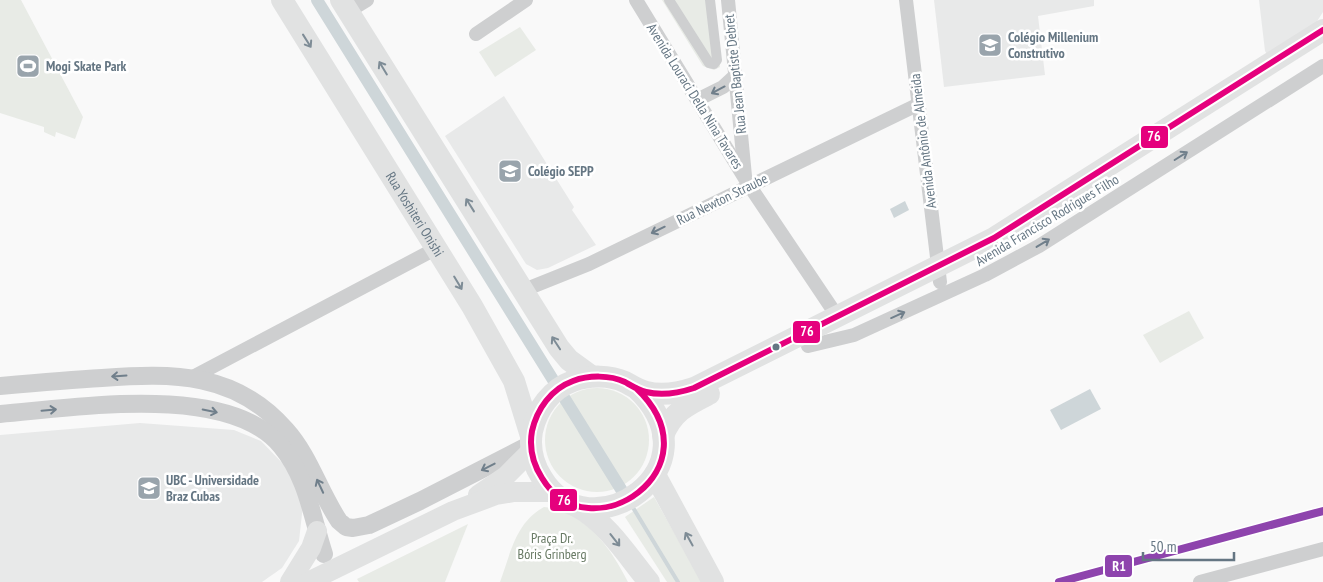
<svg xmlns="http://www.w3.org/2000/svg" width="1323" height="582" viewBox="0 0 1323 582" font-family="'PT Sans Narrow',sans-serif">
  <rect width="100%" height="100%" fill="#f9f9f9"/>
  <g fill="#e8e9e9">
    <path d="M934,0H1094V6L1038,16L1045,75L944,87Z"/>
    <path d="M1259,0H1323V12L1314,26L1268,56L1265,51Z"/>
    <path d="M504,96L574,207L572,210L596,245L548,268L537,270L526,264L445,136Z"/>
    <path d="M140,423L234,430L261,441L291,472L303,505L299,541L282,568L262,582H0V435Z"/>
  </g>
  <g fill="#e8ebe6">
    <path d="M0,0H21L83,117L75,139L56,132L55,137L44,132V127L0,113Z"/>
    <path d="M662,0H713L720,67L714,70L703,66Z"/>
    <path d="M520,27L536,50L495,77L479,52Z"/>
    <path d="M1189,311L1204,338L1160,363L1143,335Z"/>
    <circle cx="597" cy="440" r="52"/>
    <path d="M654,497L702,582H667L625,517Z"/>
    <path d="M544,507C585,511 611,548 628,582H500C511,553 515,523 544,507Z"/>
    <path d="M468,524L445,582H359L357,579Z"/>
  </g>
  <g fill="#ced6d9">
    <path d="M905,201L909,210L894,218L890,209Z"/>
    <path d="M1090,389L1101,409L1061,430L1050,410Z"/>
  </g>
  <g fill="none" stroke-linecap="round" stroke-linejoin="round">
    <path stroke="#ced6d9" stroke-width="4" d="M632,506L678,582"/>
    <path stroke="#ced6d9" stroke-width="12" d="M317,0L624,494"/>
    <path stroke="#cecfd0" stroke-width="10" d="M669,0L709,63L714,64L717,60L710,0"/>
    <g stroke="#cecfd0" stroke-width="14">
      <path d="M636,0L749,185L837,316"/>
      <path d="M728,0L745,176"/>
      <path d="M906,0L940,282"/>
      <path d="M349,11L367,0"/>
      <path d="M476,34L526,0"/>
      <path d="M697,100L723,87L736,75"/>
      <path d="M524,290L589,264L919,104"/>
      <path d="M808,346L854,335L985,275L1039,246L1323,66"/>
      <path d="M193,377L437,248"/>
      <path d="M1200,582L1323,549"/>
    </g>
    <g stroke="#cecfd0" stroke-width="18">
      <path d="M0,386C34,383 68,380 102,378C173,373 236,372 286,430C310,457 319,491 339,521L346,527L353,528L369,525L420,501L531,444"/>
      <path d="M0,414C74,408 228,382 281,446C307,477 312,517 324,554"/>
    </g>
    <g stroke="#e1e2e2" stroke-width="20">
      <path d="M478,495L506,476L531,451"/>
      <path d="M290,582L311,548L317,531"/>
      <path d="M308,582L453,511L496,495L514,492H554"/>
    </g>
    <g stroke="#e1e2e2" stroke-width="22">
      <path id="s1" d="M282,0L472,306L514,381L531,436"/>
      <path d="M341,0L559,348L569,360L591,376"/>
      <path d="M636,388C721,468 589,556 542,478C533,464 529,448 532,431C537,409 551,389 573,381C589,375 610,375 625,382C632,386 638,390 646,392C662,396 679,393 694,388L994,238L1323,30"/>
      <path d="M663,436C672,412 687,405 709,394"/>
      <path d="M655,475L713,582"/>
      <path d="M578,507C608,524 627,555 649,582"/>
    </g>
    <g stroke="#fff" stroke-width="10">
      <path id="bus-1" d="M636,388C721,468 589,556 542,478C533,464 529,448 532,431C537,409 551,389 573,381C589,375 610,375 625,382C632,386 638,390 646,392C662,396 679,393 694,388L994,238L1323,30"/>
    </g>
    <use href="#bus-1" stroke="#e5007d" stroke-width="6"/>
    <g stroke="#fff" stroke-width="11">
      <path id="rail-1" d="M1059,582L1323,511"/>
    </g>
    <use href="#rail-1" stroke="#8e44ad" stroke-width="8"/>
  </g>
  <defs><path id="oneway-shaft" d="M-6 0H5M1.5-3L5.5 0L1.5 3" fill="none" stroke-width="1.6" stroke-linecap="round" stroke-linejoin="round" transform="scale(1.25)"/></defs>
  <g stroke="#7e8c96">
    <use href="#oneway-shaft" transform="translate(307 41) rotate(58)"/>
    <use href="#oneway-shaft" transform="translate(383 68) rotate(-121)"/>
    <use href="#oneway-shaft" transform="translate(470 205) rotate(-122)"/>
    <use href="#oneway-shaft" transform="translate(458 283) rotate(59)"/>
    <use href="#oneway-shaft" transform="translate(556 343) rotate(-123)"/>
    <use href="#oneway-shaft" transform="translate(689 539) rotate(-119)"/>
    <use href="#oneway-shaft" transform="translate(615 540) rotate(52)"/>
  </g>
  <g stroke="#707f8b">
    <use href="#oneway-shaft" transform="translate(718 90) rotate(152)"/>
    <use href="#oneway-shaft" transform="translate(1181 156) rotate(-32)"/>
    <use href="#oneway-shaft" transform="translate(658 230) rotate(154)"/>
    <use href="#oneway-shaft" transform="translate(1043 243) rotate(-31)"/>
    <use href="#oneway-shaft" transform="translate(898 315) rotate(-24)"/>
    <use href="#oneway-shaft" transform="translate(119 376) rotate(176)"/>
    <use href="#oneway-shaft" transform="translate(49 410) rotate(-5)"/>
    <use href="#oneway-shaft" transform="translate(210 411) rotate(12)"/>
    <use href="#oneway-shaft" transform="translate(488 467) rotate(153)"/>
    <use href="#oneway-shaft" transform="translate(320 486) rotate(-115)"/>
  </g>
  <defs>
    <g id="school-square" transform="scale(1.25)"><rect x="-9" y="-9" width="18" height="18" rx="4" fill="#99a4ac" stroke="#fff"/><path d="M0-5L7-2L0 1L-7-2ZM-4 1L0 2.5L4 1V4Q0 6-4 4Z" fill="#fff"/></g>
    <g id="stadium-square" transform="scale(1.25)"><rect x="-9" y="-9" width="18" height="18" rx="4" fill="#99a4ac" stroke="#fff"/><path d="M0-5a6.5 5 0 1 0 0 10a6.5 5 0 1 0 0-10ZM-3.5-1.8h7v3.6h-7Z" fill="#fff"/></g>
    <g id="university-square" transform="scale(1.25)"><rect x="-9" y="-9" width="18" height="18" rx="4" fill="#99a4ac" stroke="#fff"/><path d="M0-5L7-2L0 1L-7-2ZM-4 1L0 2.5L4 1V4Q0 6-4 4Z" fill="#fff"/></g>
  </defs>
  <g fill-rule="evenodd">
    <use href="#school-square" x="990" y="45"/>
    <use href="#stadium-square" x="28" y="66"/>
    <use href="#school-square" x="510" y="171"/>
    <use href="#university-square" x="149" y="488"/>
  </g>
  <circle fill="#657683" stroke="#fff" stroke-width="2" cx="776" cy="347" r="4.5"/>
  <g text-anchor="middle" dominant-baseline="central" stroke-width="5" stroke-linejoin="round" paint-order="stroke">
    <g font-size="14" font-weight="bold" fill="#657683" stroke="#fff" text-anchor="start">
      <text x="1008" y="37">Colégio Millenium<tspan x="1008" dy="16">Construtivo</tspan></text>
      <text x="46" y="66">Mogi Skate Park</text>
      <text x="528" y="171">Colégio SEPP</text>
      <text x="166" y="480">UBC - Universidade<tspan x="166" dy="16">Braz Cubas</tspan></text>
    </g>
    <g font-size="14" fill="#657683" stroke="#fff">
      <text transform="translate(735 74) rotate(-96)">Rua Jean Baptiste Debret</text>
      <text transform="translate(695 96) rotate(58)">Avenida Louraci Della Nina Tavares</text>
      <text transform="translate(923 141) rotate(-97)">Avenida Antônio de Almeida</text>
      <text transform="translate(722 199) rotate(-26)">Rua Newton Straube</text>
      <text stroke="none"><textPath href="#s1" startOffset="252">Rua Yoshiteri Onishi</textPath></text>
      <text transform="translate(1047 220) rotate(-31)">Avenida Francisco Rodrigues Filho</text>
    </g>
    <g font-size="14" fill="#687a64" stroke="#fff">
      <text x="552" y="538">Praça Dr.<tspan x="552" dy="16">Bóris Grinberg</tspan></text>
    </g>
  </g>
  <g stroke="#fff" stroke-width="2">
    <rect x="1140" y="125" width="29" height="24" rx="5" fill="#e5007d"/>
    <rect x="792" y="320" width="29" height="24" rx="5" fill="#e5007d"/>
    <rect x="549" y="488" width="29" height="24" rx="5" fill="#e5007d"/>
    <rect x="1104" y="554" width="29" height="24" rx="5" fill="#8e44ad"/>
  </g>
  <g font-size="14" text-anchor="middle" font-weight="bold" fill="#fff">
    <text x="1154" y="141">76</text>
    <text x="807" y="336">76</text>
    <text x="564" y="505">76</text>
    <text x="1119" y="571">R1</text>
  </g>
  <path d="M1143 552v8h91v-8" fill="none" stroke="#657683" stroke-width="2.5"/>
  <text x="1150" y="552" font-size="15" fill="#657683" stroke="#ffffff" stroke-width="4" paint-order="stroke">50 m</text>
</svg>
